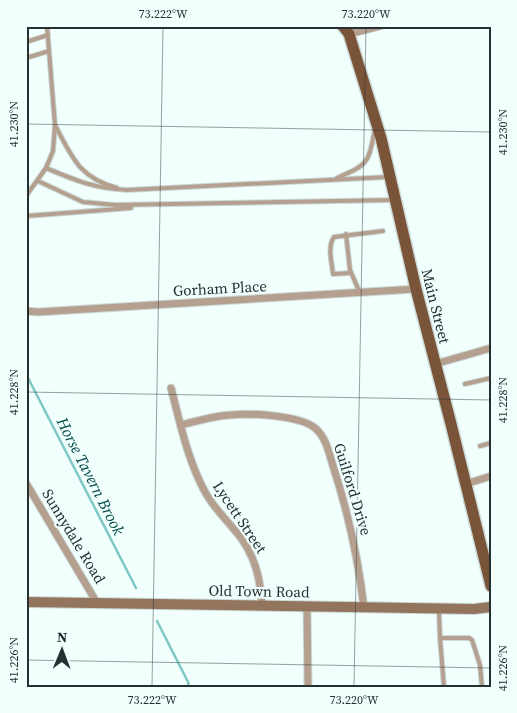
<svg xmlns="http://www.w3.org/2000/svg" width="517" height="713" viewBox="0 0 517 713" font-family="'Source Serif 4',serif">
  <rect width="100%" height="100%" fill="#f1fffd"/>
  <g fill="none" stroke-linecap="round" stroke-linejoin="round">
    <g stroke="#7dc8c4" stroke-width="2.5">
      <path d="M26,374L136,588"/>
      <path d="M157,621L188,682L189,687"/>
    </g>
    <g stroke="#ccdad8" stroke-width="6">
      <g id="lane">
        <path d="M26,42L48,35"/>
        <path d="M26,58L49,51"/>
        <path d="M56,127C73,159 80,178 117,188"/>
        <path d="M46,168C77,181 93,188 127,190L388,177"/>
        <path d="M337,178C369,164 368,164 375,129"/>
        <path d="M38,181L83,202L115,205L393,200"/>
        <path d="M26,196L46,168L53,151L55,125L47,26"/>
        <path d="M26,216L131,208"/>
        <path d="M346,234L350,270L360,293"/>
        <path d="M351,273L333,274C332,263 327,247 334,237L383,231"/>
        <path d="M465,384L491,378"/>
        <path d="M480,446L491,443"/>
        <path d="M439,611L440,638H469L472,640L480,665L482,687"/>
        <path d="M440,638L444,687"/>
      </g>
    </g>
    <g stroke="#ccdad8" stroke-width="9">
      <g id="street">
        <path d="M349,34L380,26"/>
        <path d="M26,311L38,312L416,289"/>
        <path d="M435,364L491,348"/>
        <path d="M171,388C180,422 187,458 204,490C213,508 229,522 241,538C256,558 261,582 262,606"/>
        <path d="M181,425C197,421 213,416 230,415C250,413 299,415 315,428C326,437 329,453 333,466C349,515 358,556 364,608"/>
        <path d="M26,483L97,603"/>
        <path d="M466,484L491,476"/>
        <path d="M307,607L308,687"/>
      </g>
    </g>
    <g stroke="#ccdad8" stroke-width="12">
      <path id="secondary" d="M26,602L474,609L491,607"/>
    </g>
    <g stroke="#ccdad8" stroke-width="14">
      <path id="primary" d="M343,26L349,34L381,138L416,289L451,424L491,586"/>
    </g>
    <use href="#lane" stroke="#b5a090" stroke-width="4"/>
    <use href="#street" stroke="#b5a090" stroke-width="7"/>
    <use href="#secondary" stroke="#93745d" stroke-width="10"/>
    <use href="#primary" stroke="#795439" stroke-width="11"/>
  </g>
  <path fill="none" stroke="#243130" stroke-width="1" stroke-opacity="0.45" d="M26,124L491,132M26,392L491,400M26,660L491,668M152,687L163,26M354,687L366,26"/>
  <g text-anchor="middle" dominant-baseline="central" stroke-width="4.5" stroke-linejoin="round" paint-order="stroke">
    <g font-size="15" fill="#243130" stroke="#f1fffd">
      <text transform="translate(220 288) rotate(-3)">Gorham Place</text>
      <text transform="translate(436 306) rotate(76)">Main Street</text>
      <text transform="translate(353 489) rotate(73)">Guilford Drive</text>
      <text transform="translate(240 517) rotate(56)">Lycett Street</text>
      <text transform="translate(74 536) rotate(59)">Sunnydale Road</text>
      <text transform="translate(259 591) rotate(1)">Old Town Road</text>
    </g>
    <g font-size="16" font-style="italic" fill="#034b49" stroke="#f1fffd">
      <text transform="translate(91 476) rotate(63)">Horse Tavern Brook</text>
    </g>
  </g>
  <rect width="517" height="713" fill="none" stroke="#f1fffd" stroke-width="55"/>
  <g transform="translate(62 650) rotate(1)" stroke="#f1fffd" stroke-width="4" paint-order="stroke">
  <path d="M0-4L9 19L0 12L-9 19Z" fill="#243130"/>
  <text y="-8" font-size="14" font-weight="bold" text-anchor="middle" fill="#243130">N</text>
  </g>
  <rect x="28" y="28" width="462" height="658" fill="none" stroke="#243130" stroke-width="2"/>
  <g font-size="12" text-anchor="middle" fill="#243130">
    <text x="163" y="18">73.222°W</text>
    <text x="366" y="18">73.220°W</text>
    <text transform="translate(14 124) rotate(-90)" y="4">41.230°N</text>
    <text transform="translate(503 132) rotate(-90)" y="4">41.230°N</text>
    <text transform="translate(14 392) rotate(-90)" y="4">41.228°N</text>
    <text transform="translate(503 400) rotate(-90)" y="4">41.228°N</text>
    <text transform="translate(14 660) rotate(-90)" y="4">41.226°N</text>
    <text transform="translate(503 668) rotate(-90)" y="4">41.226°N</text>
    <text x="152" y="704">73.222°W</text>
    <text x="354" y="704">73.220°W</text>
  </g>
</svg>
